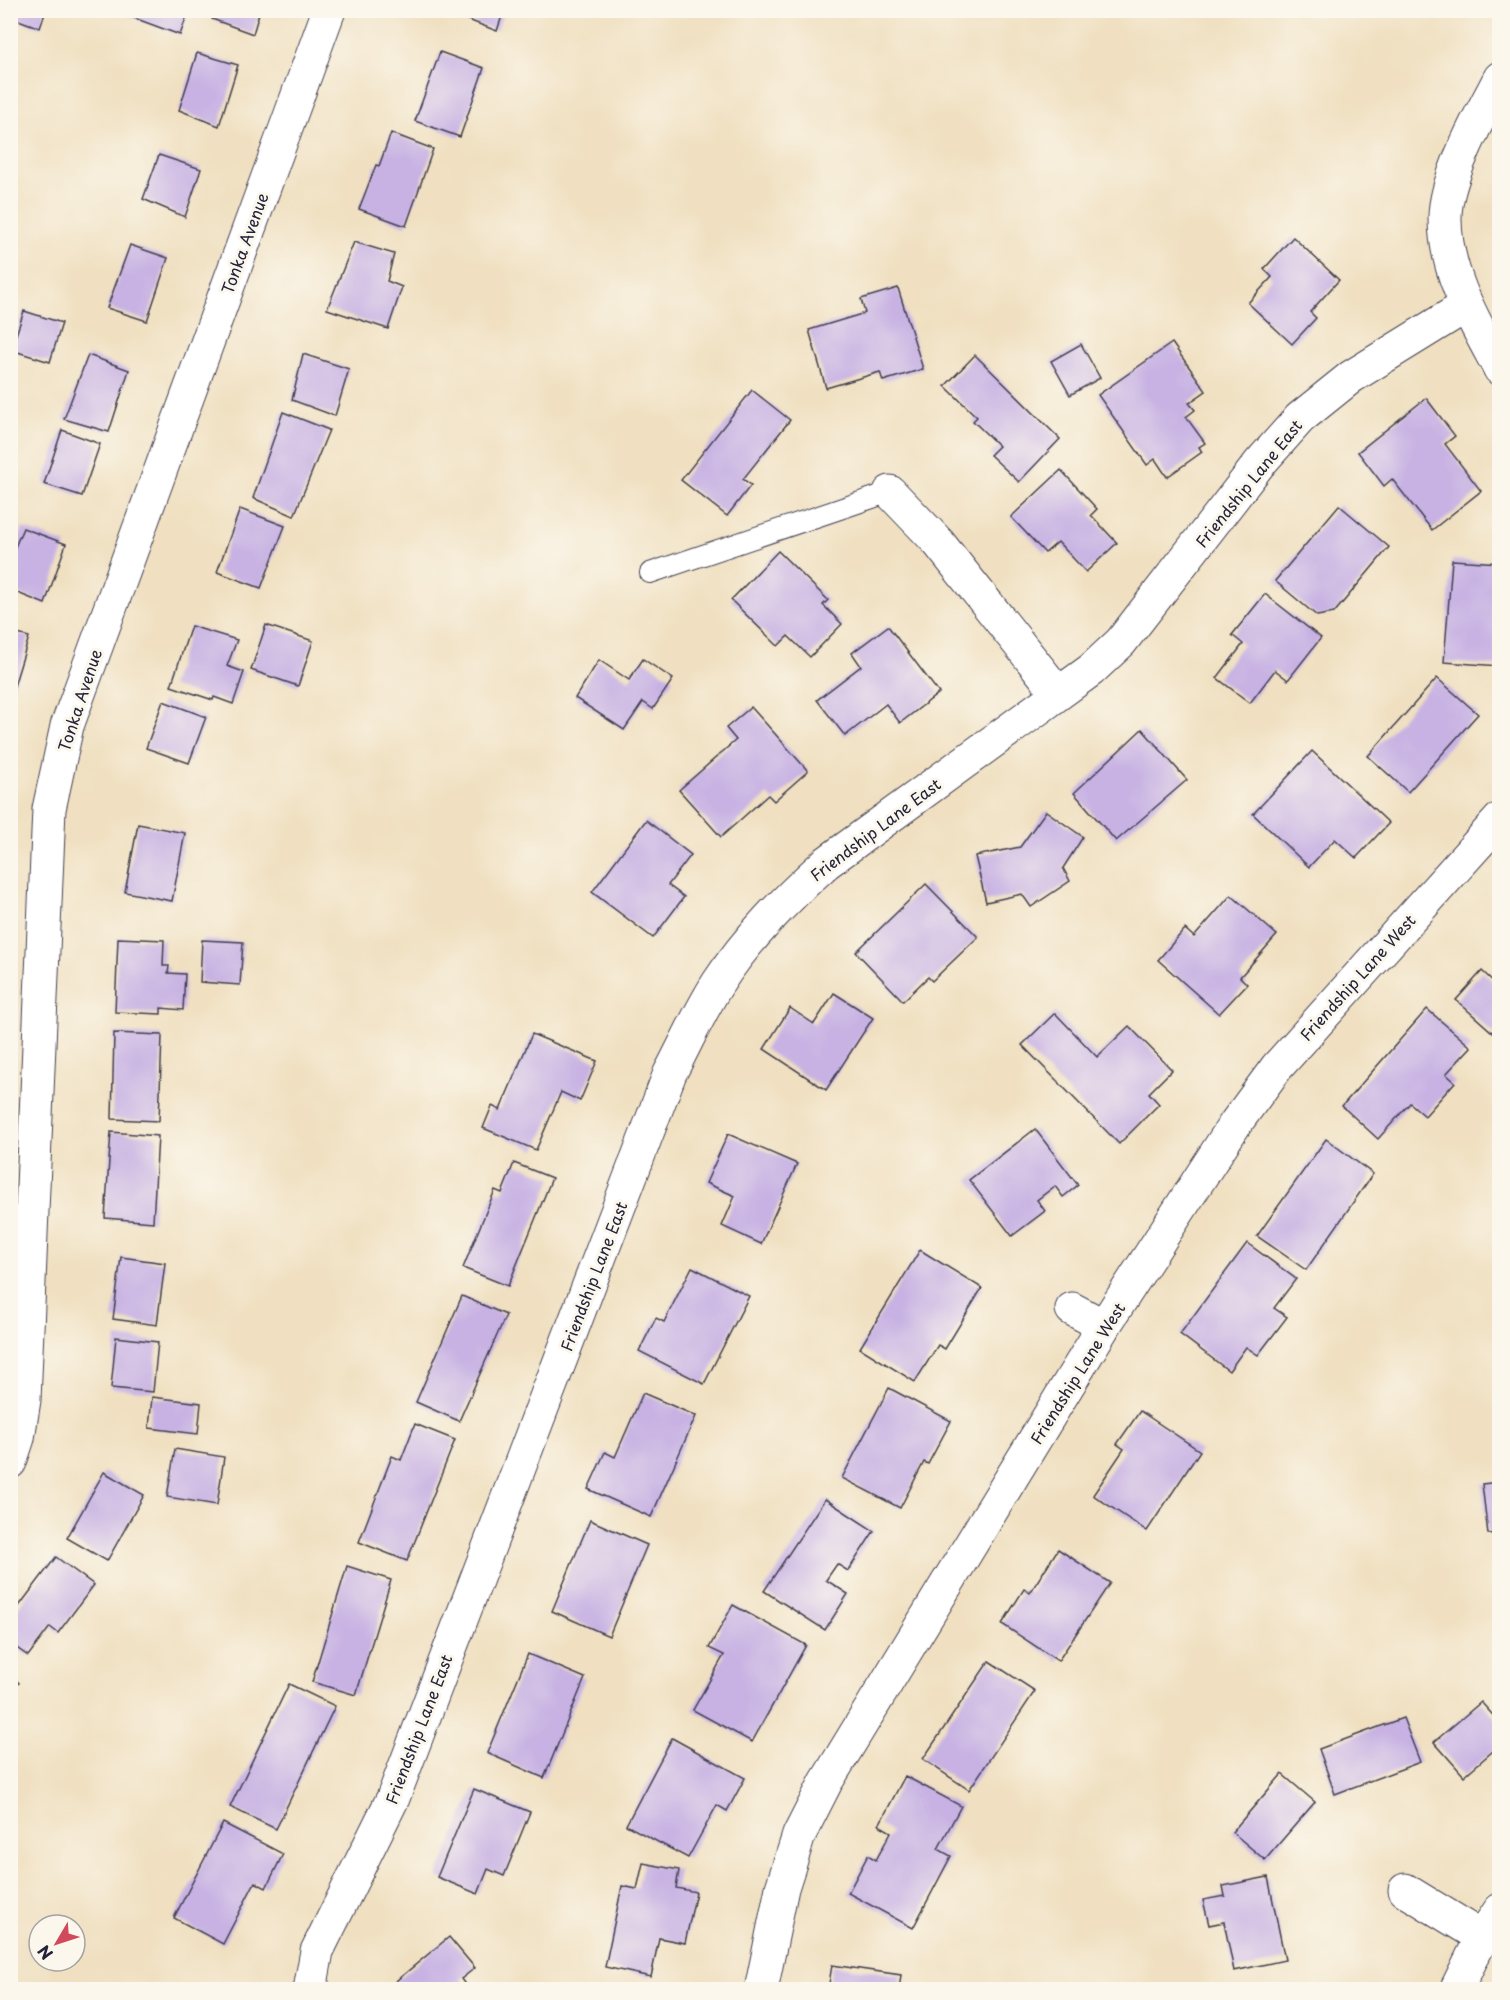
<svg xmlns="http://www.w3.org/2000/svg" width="1510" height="2000" viewBox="0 0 1510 2000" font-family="'Playpen Sans',sans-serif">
  <rect width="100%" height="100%" fill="#fbf7ec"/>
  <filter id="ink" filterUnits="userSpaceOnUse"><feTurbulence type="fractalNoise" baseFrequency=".0167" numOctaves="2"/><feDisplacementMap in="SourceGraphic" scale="12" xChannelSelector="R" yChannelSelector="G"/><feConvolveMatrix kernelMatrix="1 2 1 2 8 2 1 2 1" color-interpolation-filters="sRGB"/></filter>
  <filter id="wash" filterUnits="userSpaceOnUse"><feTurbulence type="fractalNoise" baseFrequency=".008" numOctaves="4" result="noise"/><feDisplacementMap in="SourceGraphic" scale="24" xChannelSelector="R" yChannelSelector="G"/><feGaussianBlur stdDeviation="1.35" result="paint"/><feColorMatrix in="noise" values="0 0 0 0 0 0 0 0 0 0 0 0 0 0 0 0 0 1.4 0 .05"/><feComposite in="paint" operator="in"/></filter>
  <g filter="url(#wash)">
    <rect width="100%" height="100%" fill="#f0e0c1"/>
    <g id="blocks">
      <g fill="#c8b2e3">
        <path d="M15,10H46L40,28L13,18Z"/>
        <path d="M128,10H189L180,35L126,15Z"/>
        <path d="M215,10H260L253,34L212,19Z"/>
        <path d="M457,10H504L497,31L455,15Z"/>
        <path d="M440,52L484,68L460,137L415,121Z"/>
        <path d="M197,53L238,65L219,126L179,110Z"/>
        <path d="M391,133L433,149L406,226L359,209L376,165L379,166Z"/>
        <path d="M159,155L201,169L185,217L143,199Z"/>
        <path d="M1293,237L1339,280L1310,312L1316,318L1292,344L1248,303L1272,277L1264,269Z"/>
        <path d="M354,242L394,254L387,281L402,287L388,329L327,309Z"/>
        <path d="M130,245L168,258L147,321L107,308Z"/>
        <path d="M898,288L923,369L883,381L880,372L826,388L809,330L865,313L861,299Z"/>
        <path d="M24,311L62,323L50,362L11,350Z"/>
        <path d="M1172,343L1206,391L1189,403L1195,410L1186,417L1205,443L1199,447L1202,452L1167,477L1155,459L1147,465L1098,395Z"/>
        <path d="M1081,344L1100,378L1070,395L1051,361Z"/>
        <path d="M303,354L349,369L335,416L292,400Z"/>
        <path d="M88,355L129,370L109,432L64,419Z"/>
        <path d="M975,355L1060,439L1019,482L990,455L999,446L973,421L977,417L945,386Z"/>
        <path d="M752,390L790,420L743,479L751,485L727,516L681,480Z"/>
        <path d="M1426,398L1455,436L1445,444L1481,491L1432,530L1392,479L1384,486L1358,452Z"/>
        <path d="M283,412L329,430L294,516L253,498Z"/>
        <path d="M62,430L100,444L82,496L44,484Z"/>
        <path d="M1061,470L1097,509L1091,515L1117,543L1086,572L1058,542L1045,553L1011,517Z"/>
        <path d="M1339,505L1389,547L1334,613L1317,616L1275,581Z"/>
        <path d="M240,509L285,526L261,588L217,572Z"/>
        <path d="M23,528L66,544L45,604L10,590V559Z"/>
        <path d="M778,551L828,600L823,605L842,624L810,657L788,636L778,646L731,600Z"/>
        <path d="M1452,560L1500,563V666L1444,662Z"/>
        <path d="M1265,594L1321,638L1288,680L1275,670L1250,703L1217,678L1243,644L1232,635Z"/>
        <path d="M266,625L313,641L298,686L251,670Z"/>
        <path d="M191,626L237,640L227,666L244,672L233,704L214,697L213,700L171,686Z"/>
        <path d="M888,626L939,693L900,723L886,704L845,736L817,700L861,666L852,653Z"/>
        <path d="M10,632L29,637L11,696H10Z"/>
        <path d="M643,659L673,679L653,709L643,702L624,730L575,698L599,660L629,680Z"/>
        <path d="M1437,678L1478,714L1408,792L1368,756Z"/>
        <path d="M163,701L206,717L189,763L146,748Z"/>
        <path d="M751,707L808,771L774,801L768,795L721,837L679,790L736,740L726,728Z"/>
        <path d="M1142,729L1187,780L1116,841L1074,793Z"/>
        <path d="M1312,751L1389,823L1356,858L1335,839L1309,867L1253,814Z"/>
        <path d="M1046,811L1083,837L1063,868L1070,881L1031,907L1022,894L986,902L975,856L1020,847Z"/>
        <path d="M646,820L691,855L668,885L684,897L653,938L592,892Z"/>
        <path d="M138,824L185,833L172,901L125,892Z"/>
        <path d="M926,884L978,937L932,981L928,977L903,1001L856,952Z"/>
        <path d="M1231,895L1277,935L1240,977L1247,984L1219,1014L1158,960L1185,929L1194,937Z"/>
        <path d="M118,938L164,940L163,966H169L168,973L185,974L183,1010L161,1008V1014L115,1012Z"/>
        <path d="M202,940L243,942L240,985L200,982Z"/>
        <path d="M1482,971L1496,984L1500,980V1039L1456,1000Z"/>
        <path d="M834,993L873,1018L826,1090L764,1049L790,1008L814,1024Z"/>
        <path d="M1427,1009L1471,1047L1446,1074L1455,1082L1425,1116L1410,1103L1378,1139L1342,1106Z"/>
        <path d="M1055,1013L1097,1057L1129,1026L1172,1070L1149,1093L1159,1104L1119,1144L1022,1045Z"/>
        <path d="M114,1033L162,1035L159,1121L112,1119Z"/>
        <path d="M532,1034L597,1061L580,1101L561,1092L536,1150L483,1128L492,1106L500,1110Z"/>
        <path d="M1035,1129L1078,1185L1063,1197L1055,1186L1037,1200L1045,1211L1012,1236L969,1180Z"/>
        <path d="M111,1132L158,1136L153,1222L105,1218Z"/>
        <path d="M728,1134L797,1164L761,1244L722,1226L735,1196L706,1183Z"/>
        <path d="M1326,1139L1373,1174L1306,1270L1257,1236Z"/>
        <path d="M514,1163L552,1178L508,1286L463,1268L495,1190L502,1193Z"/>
        <path d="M1247,1243L1296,1279L1274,1308L1287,1317L1258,1355L1246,1347L1229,1371L1180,1334Z"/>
        <path d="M920,1250L982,1288L945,1349L938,1345L915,1382L860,1348Z"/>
        <path d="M121,1257L165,1263L157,1325L113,1319Z"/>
        <path d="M692,1267L749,1296L704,1384L639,1351L656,1318L664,1322Z"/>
        <path d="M462,1296L506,1315L459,1421L416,1402Z"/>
        <path d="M116,1337L158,1342L153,1392L111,1388Z"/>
        <path d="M889,1388L951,1421L928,1464L924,1462L900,1508L842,1478Z"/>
        <path d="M643,1393L696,1416L651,1517L588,1489L605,1452L615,1457Z"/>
        <path d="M152,1397L201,1403L198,1434L149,1428Z"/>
        <path d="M1140,1411L1200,1451L1147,1531L1093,1495L1124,1449L1117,1444Z"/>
        <path d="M415,1424L455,1440L407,1561L359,1542L392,1456L401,1460Z"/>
        <path d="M175,1449L224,1457L217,1505L167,1497Z"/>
        <path d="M104,1472L144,1495L107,1561L67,1538Z"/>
        <path d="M1500,1482V1533L1488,1534L1482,1484Z"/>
        <path d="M825,1499L874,1531L848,1571L837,1564L826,1580L848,1594L825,1630L764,1591Z"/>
        <path d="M590,1520L647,1545L609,1636L552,1611Z"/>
        <path d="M1058,1549L1110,1583L1058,1661L1002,1624L1024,1589L1030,1593Z"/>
        <path d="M56,1557L94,1585L58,1633L50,1627L28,1656L10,1643V1618Z"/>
        <path d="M347,1566L391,1580L356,1695L312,1682Z"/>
        <path d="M733,1605L806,1645L752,1742L693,1710L724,1655L709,1648Z"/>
        <path d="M528,1654L585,1678L544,1778L487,1753Z"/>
        <path d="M989,1661L1035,1691L969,1790L923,1759Z"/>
        <path d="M10,1674L19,1683L10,1690Z"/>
        <path d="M289,1684L335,1706L276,1829L230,1807Z"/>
        <path d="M1481,1702L1500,1723V1745L1464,1776L1434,1742Z"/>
        <path d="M1403,1718L1420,1762L1335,1794L1319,1749Z"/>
        <path d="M672,1738L745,1778L727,1811L717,1805L688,1858L626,1825Z"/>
        <path d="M1282,1774L1315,1802L1265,1860L1232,1832Z"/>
        <path d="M905,1776L961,1806L938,1849L951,1856L913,1928L848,1893L868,1855L876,1860L891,1832L879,1825Z"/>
        <path d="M474,1789L530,1812L504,1876L488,1869L478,1894L437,1877Z"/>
        <path d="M223,1823L283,1854L266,1888L255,1882L223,1944L174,1918Z"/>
        <path d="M643,1863L679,1870L676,1888L696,1892L685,1943L659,1938L651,1977L605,1967L622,1886L637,1889Z"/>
        <path d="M1268,1877L1285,1960L1234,1971L1224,1922L1209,1925L1203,1900L1225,1896L1223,1886Z"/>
        <path d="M449,1937L475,1968L461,1979L469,1990H402L396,1981Z"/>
        <path d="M832,1965L901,1975L899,1990H828Z"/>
      </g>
    </g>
  </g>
  <g filter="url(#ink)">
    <use href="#blocks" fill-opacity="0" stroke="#413e4f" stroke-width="1.5"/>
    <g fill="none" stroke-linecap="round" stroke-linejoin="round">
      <g stroke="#413e4f" stroke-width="22">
        <path id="service" d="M650,573L890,492"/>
      </g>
      <g stroke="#413e4f" stroke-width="35">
        <g id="minor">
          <path d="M1500,78C1481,114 1444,179 1445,219C1445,273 1475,323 1500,369"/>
          <path d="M890,492L938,542L1058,693"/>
          <path d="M1072,1309L1104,1326"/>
          <path d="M10,1462L18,1438L24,1400L49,809L67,726L329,10"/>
          <path d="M1405,1890L1482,1937"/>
          <path d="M310,1990L317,1951L393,1798L670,1073C686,1043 700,1011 718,983C748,937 786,899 826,863L1091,670L1121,642L1259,464L1300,418L1351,377L1466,306"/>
          <path d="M761,1990L782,1888L799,1835L826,1782L1104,1326L1235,1124L1277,1067L1500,819"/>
          <path d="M1456,1990L1482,1937L1500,1910"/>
        </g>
      </g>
      <use href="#service" stroke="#fff" stroke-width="20"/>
      <use href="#minor" stroke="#fff" stroke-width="33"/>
    </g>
  </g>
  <g text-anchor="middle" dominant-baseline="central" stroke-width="6" stroke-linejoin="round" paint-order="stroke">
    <g font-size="16" fill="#22223b" stroke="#fbf7ec">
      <text transform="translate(244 243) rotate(-70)">Tonka Avenue</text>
      <text transform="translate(1248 483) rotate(-51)">Friendship Lane East</text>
      <text transform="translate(79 700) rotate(-72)">Tonka Avenue</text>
      <text transform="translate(875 829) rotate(-37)">Friendship Lane East</text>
      <text transform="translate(1357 977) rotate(-48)">Friendship Lane West</text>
      <text transform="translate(593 1276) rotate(-69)">Friendship Lane East</text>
      <text transform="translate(1077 1373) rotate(-58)">Friendship Lane West</text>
      <text transform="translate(418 1729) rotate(-69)">Friendship Lane East</text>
    </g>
  </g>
  <rect width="1510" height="2000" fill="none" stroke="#fbf7ec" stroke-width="36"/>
  <g transform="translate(57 1943) rotate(231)"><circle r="28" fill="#fbf7ec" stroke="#a4a2a5" stroke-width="1.5"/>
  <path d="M0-4.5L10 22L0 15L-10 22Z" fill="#d1495b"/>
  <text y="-9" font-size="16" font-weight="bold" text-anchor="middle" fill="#22223b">N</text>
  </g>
</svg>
